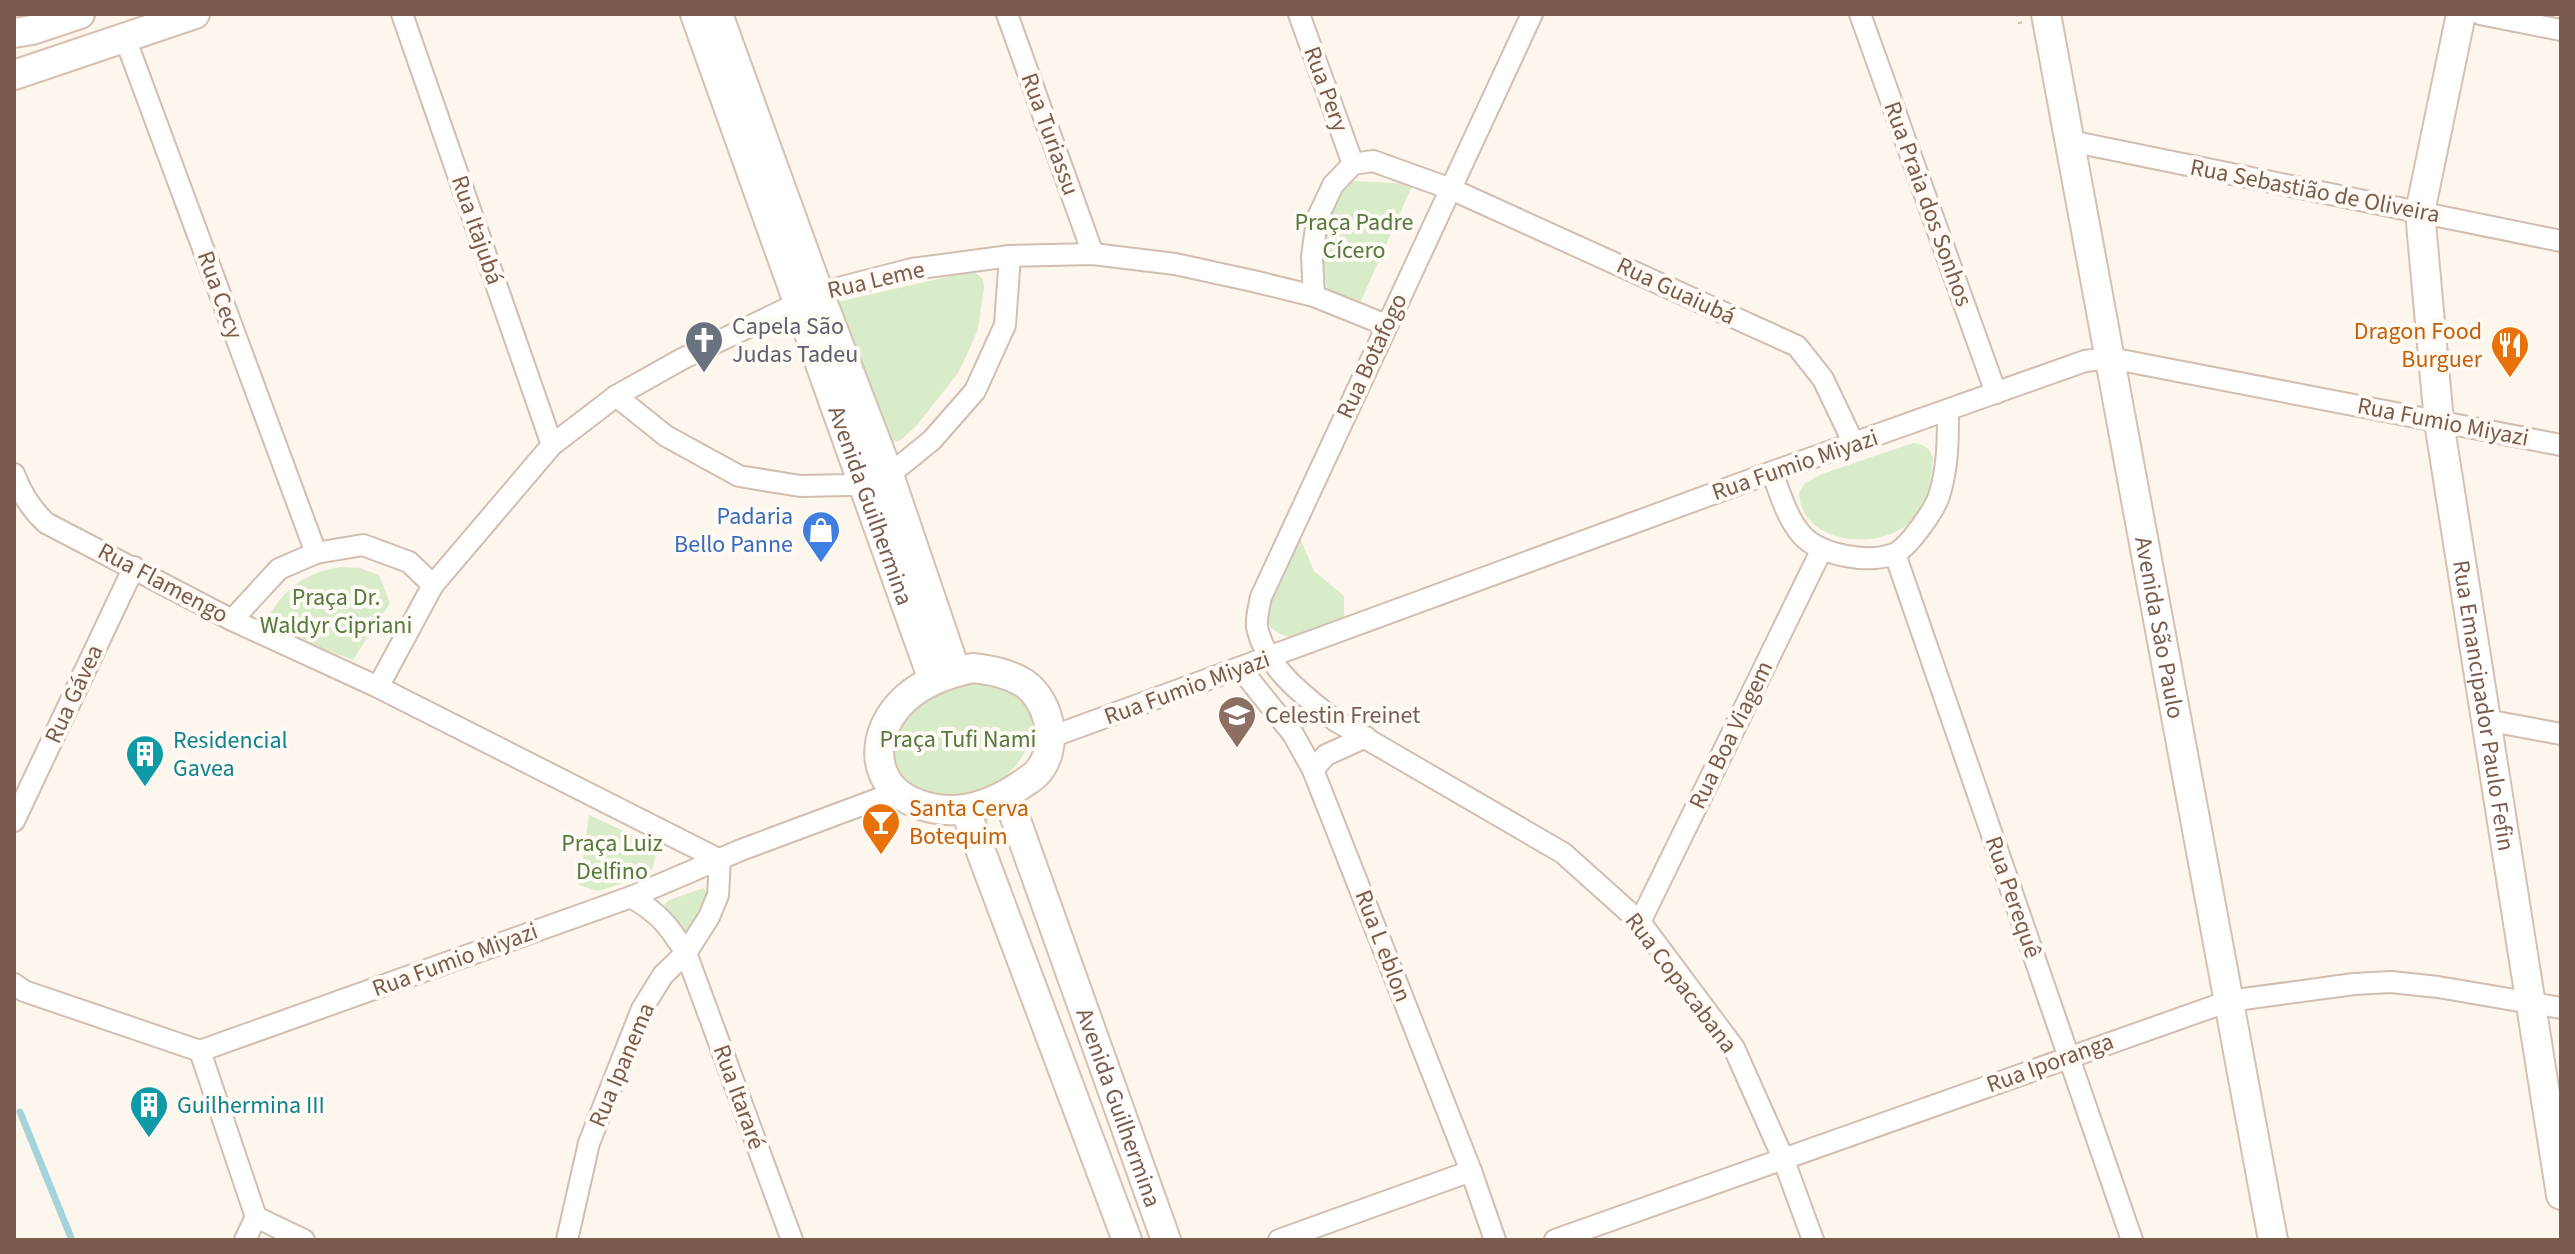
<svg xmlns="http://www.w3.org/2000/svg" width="2575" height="1254" viewBox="0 0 2575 1254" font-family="'Source Sans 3',sans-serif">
  <rect width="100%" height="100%" fill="#fdf6ec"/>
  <g fill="#d8ecc9">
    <path d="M1354,181L1413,184L1359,305L1329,298C1320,247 1311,219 1354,181Z"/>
    <path d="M973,271L983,279L984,288L978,329L970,348L958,373L917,425L901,440L889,443L833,303Z"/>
    <path d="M1913,443C1923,444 1930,448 1933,458C1931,482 1927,509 1907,525C1874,551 1801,543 1799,493L1805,483L1822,474Z"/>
    <path d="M1300,538L1314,571L1344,596V621L1294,639L1280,634L1271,628L1267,620L1266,605Z"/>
    <path d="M341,567L360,568L379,575L390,603L353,660L272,631L265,622C284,589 303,573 341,567Z"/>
    <path d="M1002,678L1030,705C1031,713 1033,722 1032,730C1027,769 985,799 945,795C926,793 909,785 893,775V718L954,681Z"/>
    <path d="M589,815L652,844L656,855L652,869L642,877L598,891L579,885Z"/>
    <path d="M704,888L707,895L684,938L664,905L669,900Z"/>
  </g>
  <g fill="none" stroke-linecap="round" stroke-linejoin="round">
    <path stroke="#a5d3da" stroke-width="7" d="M20,1112L72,1240"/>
    <g stroke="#d1beb0" stroke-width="24">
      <g id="street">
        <path d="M402,14L552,445"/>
        <path d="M1007,14L1093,254"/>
        <path d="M1299,14L1353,164"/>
        <path d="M1532,14L1261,597C1259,606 1256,618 1257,627C1265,667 1305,697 1336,721L1563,853L1640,922L1734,1048L1783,1158L1813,1240"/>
        <path d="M1860,14L1996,393"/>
        <path d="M2480,14L2561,30"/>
        <path d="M125,38L316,553"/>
        <path d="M2070,141L2561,241"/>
        <path d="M1314,296L1312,257L1317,219L1333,185L1353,164L1373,161L1451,189L1797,346L1823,379L1854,444"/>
        <path d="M616,396L666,436L739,476L800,486L850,485L889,475L932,440L975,391L1005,325L1010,256"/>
        <path d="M1772,472C1780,493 1786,516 1801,534C1819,555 1867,564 1894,554C1908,548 1934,511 1939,496C1948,468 1948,440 1948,410"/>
        <path d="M14,474C21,493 31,509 46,523L232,620L378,687L720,860L718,895L709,917L686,953L663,975L642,1009L589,1143L567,1240"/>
        <path d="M1895,554L2132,1240"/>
        <path d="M232,620L279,569L316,553L363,545L409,562L433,585"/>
        <path d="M1240,668L1293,734L1313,770L1471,1171L1495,1240"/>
        <path d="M378,687L433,585L552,445L616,396L682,359L819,293L912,269L1010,256L1093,254L1175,264L1253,281L1314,296L1386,325"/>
        <path d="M2486,720L2561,734"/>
        <path d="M1051,737L1772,472L2085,361L2110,358L2561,445"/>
        <path d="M1313,770L1326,755L1366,737"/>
        <path d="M14,821L134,567"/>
        <path d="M631,897C660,914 668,925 686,953L792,1240"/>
        <path d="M1640,922L1822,549"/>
        <path d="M14,984L24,991L200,1051L631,897L741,850L894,793"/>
        <path d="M200,1051L256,1217L304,1240"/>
        <path d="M245,1240L256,1217"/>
        <path d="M1279,1240L1471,1171"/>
        <path d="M1555,1240L2229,1001L2354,984L2391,982L2438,987L2561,1008"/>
      </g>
    </g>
    <g stroke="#d6c0b0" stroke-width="32">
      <g id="secondary">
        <path id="s1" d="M695,14L933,680"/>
        <path d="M718,14L819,293L889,475L956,672"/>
        <path id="s2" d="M2046,14L2273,1240"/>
        <path id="s3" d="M2461,14L2420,212L2439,422L2561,1195"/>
        <path d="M14,33L32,30L80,14"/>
        <path d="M14,75L195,14"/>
        <path d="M972,668C991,670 1007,673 1024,683C1051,702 1060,749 1036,774C1032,778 1025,782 1021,785C990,806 954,818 918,804C868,786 869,731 906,698C925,681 948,674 972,668Z"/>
        <path id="s4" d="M1007,795L1166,1240"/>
        <path d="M965,809L1127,1240"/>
      </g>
    </g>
    <path stroke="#d9b8a5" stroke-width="4" stroke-dasharray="2 6" stroke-linecap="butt" d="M2018,14L2021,27"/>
    <use href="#street" stroke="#fff" stroke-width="20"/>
    <use href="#secondary" stroke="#fff" stroke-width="28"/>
  </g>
  <defs>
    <g id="church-pin" transform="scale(2)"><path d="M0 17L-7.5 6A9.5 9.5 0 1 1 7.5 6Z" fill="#6b7280" stroke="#fffaf3"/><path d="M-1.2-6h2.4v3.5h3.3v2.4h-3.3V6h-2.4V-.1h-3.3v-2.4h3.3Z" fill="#fff"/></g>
    <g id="restaurant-pin" transform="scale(2)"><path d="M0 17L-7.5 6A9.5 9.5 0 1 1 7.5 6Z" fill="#e8710a" stroke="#fffaf3"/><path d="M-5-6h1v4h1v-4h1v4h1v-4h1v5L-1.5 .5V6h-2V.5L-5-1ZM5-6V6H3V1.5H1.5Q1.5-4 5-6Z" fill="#fff"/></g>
    <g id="shop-pin" transform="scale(2)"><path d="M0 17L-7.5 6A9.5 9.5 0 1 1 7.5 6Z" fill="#3f7fe0" stroke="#fffaf3"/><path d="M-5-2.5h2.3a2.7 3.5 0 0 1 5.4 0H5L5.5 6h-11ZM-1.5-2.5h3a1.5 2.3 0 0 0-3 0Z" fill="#fff"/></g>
    <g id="school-pin" transform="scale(2)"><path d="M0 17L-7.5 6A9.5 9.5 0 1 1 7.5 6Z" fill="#8d6e63" stroke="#fffaf3"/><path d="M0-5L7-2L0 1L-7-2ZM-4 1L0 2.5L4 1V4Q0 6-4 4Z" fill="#fff"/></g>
    <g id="building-pin" transform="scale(2)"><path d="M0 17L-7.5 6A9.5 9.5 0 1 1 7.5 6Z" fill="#0f9aa8" stroke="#fffaf3"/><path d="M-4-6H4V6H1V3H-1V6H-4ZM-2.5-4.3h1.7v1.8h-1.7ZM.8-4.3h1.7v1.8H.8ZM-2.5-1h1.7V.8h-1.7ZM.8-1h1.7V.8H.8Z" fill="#fff"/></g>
    <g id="bar-pin" transform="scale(2)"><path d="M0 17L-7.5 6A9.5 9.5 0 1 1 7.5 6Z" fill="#e8710a" stroke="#fffaf3"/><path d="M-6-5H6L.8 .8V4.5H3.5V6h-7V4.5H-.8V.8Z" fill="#fff"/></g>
  </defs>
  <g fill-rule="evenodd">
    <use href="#church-pin" x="704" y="340"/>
    <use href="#restaurant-pin" x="2510" y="345"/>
    <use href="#shop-pin" x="821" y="530"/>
    <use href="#school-pin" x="1237" y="715"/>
    <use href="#building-pin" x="145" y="754"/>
    <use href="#bar-pin" x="881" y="822"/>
    <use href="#building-pin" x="149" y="1105"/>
  </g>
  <g text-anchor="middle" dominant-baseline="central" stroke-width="8" stroke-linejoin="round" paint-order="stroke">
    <g font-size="24" fill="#7a5c4d" stroke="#fffaf3">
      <text transform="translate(1326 89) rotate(70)">Rua Pery</text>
      <text transform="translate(1050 134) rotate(70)">Rua Turiassu</text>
      <text transform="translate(2315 191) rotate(11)">Rua Sebastião de Oliveira</text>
      <text transform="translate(1928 204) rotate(70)">Rua Praia dos Sonhos</text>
      <text transform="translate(477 230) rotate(71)">Rua Itajubá</text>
      <text transform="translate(876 280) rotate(-13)">Rua Leme</text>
      <text transform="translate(1676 291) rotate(25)">Rua Guaiubá</text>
      <text transform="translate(220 295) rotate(70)">Rua Cecy</text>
      <text transform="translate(1372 356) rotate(-65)">Rua Botafogo</text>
      <text transform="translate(2443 422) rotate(11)">Rua Fumio Miyazi</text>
      <text transform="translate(1795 465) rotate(-19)">Rua Fumio Miyazi</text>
      <text stroke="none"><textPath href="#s1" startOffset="522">Avenida Guilhermina</textPath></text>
      <text transform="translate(163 583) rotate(28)">Rua Flamengo</text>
      <text stroke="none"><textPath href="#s2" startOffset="624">Avenida São Paulo</textPath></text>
      <text transform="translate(1187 688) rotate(-20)">Rua Fumio Miyazi</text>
      <text transform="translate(74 694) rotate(-65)">Rua Gávea</text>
      <text stroke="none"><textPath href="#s3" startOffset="700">Rua Emancipador Paulo Fefin</textPath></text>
      <text transform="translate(1731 735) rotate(-64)">Rua Boa Viagem</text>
      <text transform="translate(2013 897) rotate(71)">Rua Perequê</text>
      <text transform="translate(1383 946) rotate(69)">Rua L eblon</text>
      <text transform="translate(455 960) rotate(-20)">Rua Fumio Miyazi</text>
      <text transform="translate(1681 983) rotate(53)">Rua Copacabana</text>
      <text transform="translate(2050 1063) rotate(-20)">Rua Iporanga</text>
      <text transform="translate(622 1065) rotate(-67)">Rua Ipanema</text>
      <text transform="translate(739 1097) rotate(70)">Rua Itararé</text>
      <text stroke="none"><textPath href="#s4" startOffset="332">Avenida Guilhermina</textPath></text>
    </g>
    <g font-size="24" fill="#537a41" stroke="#fffaf3">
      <text x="1354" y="222">Praça Padre<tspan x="1354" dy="28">Cícero</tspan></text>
      <text x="336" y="597">Praça Dr.<tspan x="336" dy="28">Waldyr Cipriani</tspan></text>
      <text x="958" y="739">Praça Tufi Nami</text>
      <text x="612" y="843">Praça Luiz<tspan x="612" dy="28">Delfino</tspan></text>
    </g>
    <g font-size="24" fill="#5b616d" stroke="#fffaf3" text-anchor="start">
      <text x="732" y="326">Capela São<tspan x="732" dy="28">Judas Tadeu</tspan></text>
    </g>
    <g font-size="24" fill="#c56008" stroke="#fffaf3" text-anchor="end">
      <text x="2482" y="331">Dragon Food<tspan x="2482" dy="28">Burguer</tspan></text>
      <text x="909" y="808" text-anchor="start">Santa Cerva<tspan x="909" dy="28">Botequim</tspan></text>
    </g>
    <g font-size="24" fill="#366cbe" stroke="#fffaf3" text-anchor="end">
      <text x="793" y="516">Padaria<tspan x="793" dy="28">Bello Panne</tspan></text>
    </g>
    <g font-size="24" fill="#785e54" stroke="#fffaf3" text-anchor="start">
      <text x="1265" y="715">Celestin Freinet</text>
    </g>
    <g font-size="24" fill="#0d838f" stroke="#fffaf3" text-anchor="start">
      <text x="173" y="740">Residencial<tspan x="173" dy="28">Gavea</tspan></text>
      <text x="177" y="1105">Guilhermina III</text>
    </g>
  </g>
  <rect width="2575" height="1254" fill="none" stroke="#7a5c4d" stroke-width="32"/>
</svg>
